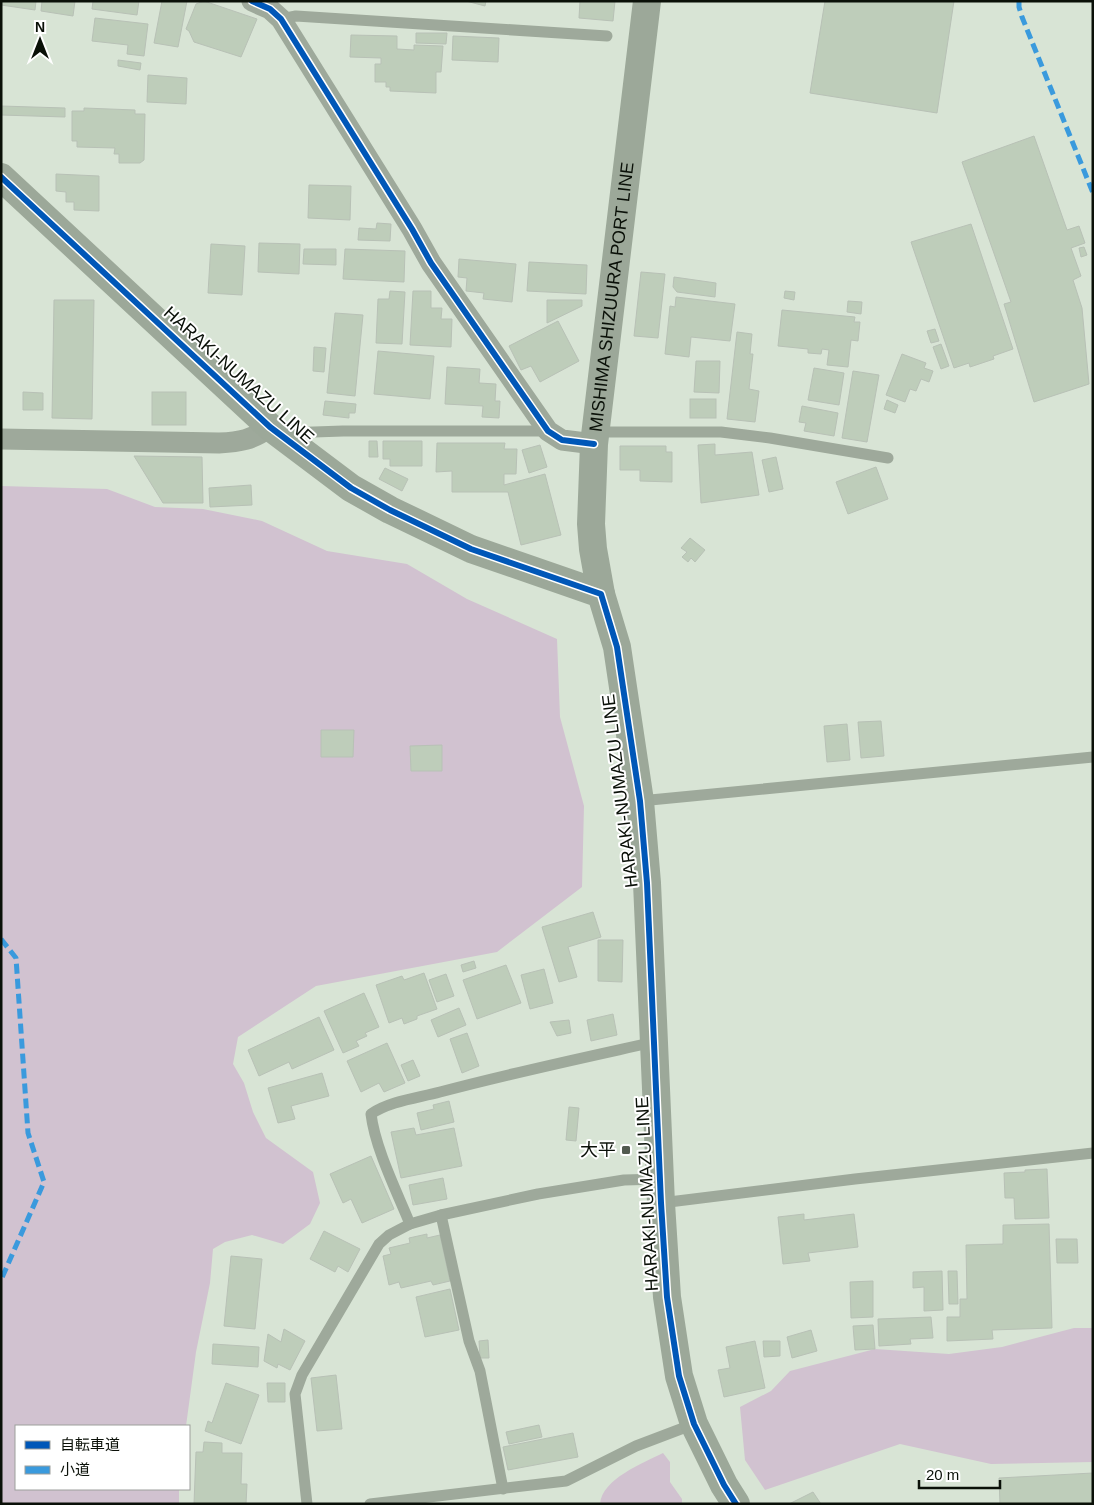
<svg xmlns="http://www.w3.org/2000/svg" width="1094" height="1505" viewBox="0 0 1094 1505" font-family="Arial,'Noto Sans JP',sans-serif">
  <rect width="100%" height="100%" fill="#d8e4d5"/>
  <g fill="#d1c2d0">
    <path d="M1,486L107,489L155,507L203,509L262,521L327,551L407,564L467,599L557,639L560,717L584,806L582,887L497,952L316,986L238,1037L233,1064L244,1083L253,1112L266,1138L313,1172L320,1203L310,1224L283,1244L252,1235L225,1242L213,1249L210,1283L196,1352L186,1426H16V1489H179V1504H1Z"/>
    <path d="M1074,1328H1093V1462L991,1464L900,1444L765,1490L745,1460L740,1407L771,1391L790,1371L875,1349L949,1354L1002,1347Z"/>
    <path d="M663,1453L670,1462V1482L682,1499V1504H600C602,1479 643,1463 663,1453Z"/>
  </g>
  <g fill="#becdba" stroke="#b8c1b6">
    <path d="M1,1H36L35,10L1,5Z"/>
    <path d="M42,1H75L73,16L41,11Z"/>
    <path d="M93,1H139L137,15L92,9Z"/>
    <path d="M162,1H187L178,47L154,43Z"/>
    <path d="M204,1L257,19L241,57L194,42L189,31L186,29L196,4Z"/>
    <path d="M466,1H486L485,6Z"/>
    <path d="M580,1H615L613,21L579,18Z"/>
    <path d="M825,1H954L937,113L810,93Z"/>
    <path d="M95,18L148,24L144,56L127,54L128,45L92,41Z"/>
    <path d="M416,33H447L446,44L416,43Z"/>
    <path d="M351,35L397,36V49L414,50V45L443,46L441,72H436V93L390,91V87H386V82H375V64H381V58L350,57Z"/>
    <path d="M453,36L499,38L498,62L452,60Z"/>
    <path d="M118,60L141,63L140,70L118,66Z"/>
    <path d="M148,75L187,78L186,104L147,102Z"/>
    <path d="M1,106L65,108V117L1,115Z"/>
    <path d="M84,108L135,110V114H145L144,160L140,163H119V154H114L115,148L77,147V141H72V111H84Z"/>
    <path d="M1034,136L1067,230L1079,226L1085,243L1071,248L1081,276L1073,280L1082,308L1089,384L1034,402L1004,304L1011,302L962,162Z"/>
    <path d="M56,174L99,176V211L74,210V202H66V192L56,191Z"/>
    <path d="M309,185L351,186L350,220L308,218Z"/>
    <path d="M377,223L391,224L390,241L358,240L359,228L376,229Z"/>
    <path d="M971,224L1013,349L993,356L994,359L970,367L969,363L954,368L911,242Z"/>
    <path d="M259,243L300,244L299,274L258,272Z"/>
    <path d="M211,244L245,246L242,295L208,293Z"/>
    <path d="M1084,247L1087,255L1081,257L1079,248Z"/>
    <path d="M304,249H336V265L303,264Z"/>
    <path d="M345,249L405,251L404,282L343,279Z"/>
    <path d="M459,259L516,264L512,302L483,299L484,293L466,291L467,278L458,277Z"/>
    <path d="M529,262L587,265L586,294L527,291Z"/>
    <path d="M641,272L665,274L658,338L634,336Z"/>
    <path d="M674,277L716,283L715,297L677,292L673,287Z"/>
    <path d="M390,291L405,292L402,344L376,343L378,299H389Z"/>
    <path d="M413,291H431V308H442L441,319H452L451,347L410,345Z"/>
    <path d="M785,291L795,292L794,300L784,298Z"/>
    <path d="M676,297L735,304L730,341L691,337L689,357L665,354L670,306L675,307Z"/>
    <path d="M54,300H94L92,419L52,418Z"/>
    <path d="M547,300H582V306L547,323Z"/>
    <path d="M848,301L862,302L861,314L847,312Z"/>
    <path d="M782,310L855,317L854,322H860L858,341L851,340L848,367L827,365L829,350L822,349L821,354L808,353V349L778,346Z"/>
    <path d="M335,313L363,315L355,396L327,393Z"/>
    <path d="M558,321L579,361L540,382L531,366L521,370L509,346Z"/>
    <path d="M935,329L939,341L931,343L927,331Z"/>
    <path d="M737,332L752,334L750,354H753L749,389L759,391L755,422L727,419Z"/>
    <path d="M941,344L949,366L941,369L933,347Z"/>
    <path d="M314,347L326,348L324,372L313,371Z"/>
    <path d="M378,351L434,356L430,399L374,394Z"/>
    <path d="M902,354L926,363L924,368L933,371L929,382L921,379L916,391L910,389L905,402L886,395Z"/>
    <path d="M696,361H720L719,393L694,392Z"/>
    <path d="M447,367L480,369L479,383L496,384L495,401H500L499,418L482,417L483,406L445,404Z"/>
    <path d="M814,368L844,373L839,405L808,400Z"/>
    <path d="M853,371L879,375L867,442L842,438Z"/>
    <path d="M23,392L43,393V410H23Z"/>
    <rect x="152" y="392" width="34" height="33"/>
    <rect x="690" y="399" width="26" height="19"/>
    <path d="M887,400L898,405L895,413L884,409Z"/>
    <path d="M325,401L356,404L355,413H349V418L323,415Z"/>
    <path d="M802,406L838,413L834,436L804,431L806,423L799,422Z"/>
    <path d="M369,441H377L378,457H369Z"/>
    <path d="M383,441H422V466H390V459H383Z"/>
    <path d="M437,443H505L504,449H517L516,474H504V485L545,474L561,535L521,545L508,492H452V471L436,472Z"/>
    <path d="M715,444V455L752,452L759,495L701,503L698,445Z"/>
    <path d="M540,445L547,467L529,473L522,450Z"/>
    <path d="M620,446H666V452H672V482L640,481V470H620Z"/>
    <path d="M134,456L202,457L203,503H163Z"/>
    <path d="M776,457L783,489L769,492L762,460Z"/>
    <path d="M876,467L888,499L848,514L836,482Z"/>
    <path d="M385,468L408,479L402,491L379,479Z"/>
    <path d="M251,485L252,505L210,507L209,488Z"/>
    <path d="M690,538L705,550L695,562L691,558L688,562L682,557L687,552L681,548Z"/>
    <path d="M881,721L884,756L861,758L858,722Z"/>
    <path d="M847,724L850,760L827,762L824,726Z"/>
    <path d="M321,730H354L353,757H321Z"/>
    <path d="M442,745V771H411L410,746Z"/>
    <path d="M593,912L601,937L568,947L577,977L559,982L542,927Z"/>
    <path d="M598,940H623L622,982L598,981Z"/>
    <path d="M474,961L476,968L463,972L461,965Z"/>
    <path d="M506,965L521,1003L477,1019L463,980Z"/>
    <path d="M544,969L553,1003L530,1009L521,975Z"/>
    <path d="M424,973L437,1009L417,1016V1019L404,1024L402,1018L389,1023L376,985L402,976L404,980Z"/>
    <path d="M446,974L454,996L437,1002L429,980Z"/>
    <path d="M364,993L379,1027L365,1033L367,1036L356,1041L359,1046L343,1053L324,1011Z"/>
    <path d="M459,1008L466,1025L438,1037L431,1020Z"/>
    <path d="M613,1014L617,1035L591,1041L587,1020Z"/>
    <path d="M319,1017L334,1050L292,1069L289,1062L259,1076L248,1050Z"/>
    <path d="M569,1020L571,1033L557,1036L550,1022Z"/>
    <path d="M467,1033L479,1066L462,1073L450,1039Z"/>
    <path d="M387,1043L405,1083L384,1092L379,1083L361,1092L347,1061Z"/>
    <path d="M413,1060L420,1076L408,1081L401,1065Z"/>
    <path d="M322,1073L329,1096L291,1106L295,1119L278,1123L268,1088Z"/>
    <path d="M449,1101L454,1122L421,1130L417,1113L434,1109L433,1105Z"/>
    <path d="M569,1107L579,1108L576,1141L566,1140Z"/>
    <path d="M414,1128L416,1135L454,1128L462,1166L401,1178L391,1132Z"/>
    <path d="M371,1156L394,1209L362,1223L351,1199L343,1203L330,1174Z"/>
    <path d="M1047,1169L1049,1218L1015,1219L1014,1198H1005L1004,1173L1025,1172V1170Z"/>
    <path d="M443,1178L447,1199L413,1205L409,1185Z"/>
    <path d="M804,1214V1220L854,1214L858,1247L808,1253L810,1261L783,1264L778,1217Z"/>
    <path d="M1049,1224L1052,1328L992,1330L993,1339L947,1341V1317H960V1299H967L966,1245L1003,1244V1225Z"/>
    <path d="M324,1231L360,1249L348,1272L338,1266L335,1272L310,1259Z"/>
    <path d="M427,1234V1238L440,1235L450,1281L433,1285L431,1281L401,1288L399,1282L389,1285L383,1256L391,1254L389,1248L410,1243L409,1238Z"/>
    <path d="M1056,1239H1077L1078,1263H1057Z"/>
    <path d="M231,1256L262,1259L255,1329L224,1326Z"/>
    <path d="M942,1271L943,1310L924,1311V1287L913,1288V1272Z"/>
    <path d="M948,1271H957L958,1304H949Z"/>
    <path d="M873,1281V1317L851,1318L850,1282Z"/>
    <path d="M450,1289L459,1330L425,1337L416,1297Z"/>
    <path d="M931,1317L933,1338L910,1339L911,1344L879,1346L878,1319Z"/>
    <path d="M873,1325L875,1349L855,1350L853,1326Z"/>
    <path d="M284,1329L305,1341L290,1370L278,1364L277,1368L264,1361L268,1334L281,1342Z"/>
    <path d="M811,1330L817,1351L792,1358L787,1337Z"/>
    <path d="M488,1340L489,1358H480L479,1341Z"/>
    <path d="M755,1341L765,1388L724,1397L718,1370L730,1368L726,1347Z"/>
    <path d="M763,1341H780V1356L764,1357Z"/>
    <path d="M213,1344L259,1347L258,1367L212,1364Z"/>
    <path d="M336,1375L342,1429L317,1431L311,1378Z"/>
    <path d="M226,1383L259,1395L241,1444L205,1431L208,1421L212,1423Z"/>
    <path d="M267,1383H285V1402H268Z"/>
    <path d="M539,1425L542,1437L509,1444L506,1432Z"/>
    <path d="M573,1433L578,1457L508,1470L503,1447Z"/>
    <path d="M204,1442L222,1443V1453H242L241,1484H247L246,1504H194L196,1452H203Z"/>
    <path d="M1093,1473V1504H1000L999,1478Z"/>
    <path d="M813,1492L821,1504H789Z"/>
  </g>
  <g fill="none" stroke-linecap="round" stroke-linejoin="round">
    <g stroke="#9ea99b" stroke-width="11">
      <path d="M281,19L296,16L607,36"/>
      <path d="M595,432H721L770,438L888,458"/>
      <path d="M285,433L343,431H548"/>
      <path d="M640,801L1093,757"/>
      <path d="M654,1042C582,1058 511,1073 440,1092C418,1098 390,1101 371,1114C375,1148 397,1192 410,1224L441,1215L538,1194L624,1180L660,1179"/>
      <path d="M661,1203L855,1179L1093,1153"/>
      <path d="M441,1215L469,1341L480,1371L503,1489"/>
      <path d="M307,1504L295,1394L302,1375L379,1244L389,1235L410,1224"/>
      <path d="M370,1504L566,1481L636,1446L694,1424"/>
    </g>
    <g stroke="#9ea99b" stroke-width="21">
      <path d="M252,1L270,9L281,19L412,229L431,263L548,431L562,440L594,444"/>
      <path d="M1,439L219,443C240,442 252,440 270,427"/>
    </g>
    <g stroke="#9ca899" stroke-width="28">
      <path d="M1,177L270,427L351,488L390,510L471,549L601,594L617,647L640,801L647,883L661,1203L667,1297L679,1376L694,1424L724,1485L736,1504"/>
      <path id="s1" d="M601,594L593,549L591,524L594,444L647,1"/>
    </g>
    <g stroke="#3a9add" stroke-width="5" stroke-dasharray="10 5" stroke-linecap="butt">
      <path d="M1019,1V7L1022,17L1093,193"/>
      <path d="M1,939L16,958L28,1133L44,1182L1,1280"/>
    </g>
    <g stroke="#fff" stroke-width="9">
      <g id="cycleway">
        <path d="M252,1L270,9L281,19L412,229L431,263L548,431L562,440L594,444"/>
        <path d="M1,177L270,427L351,488L390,510L471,549L601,594L617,647L640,801L647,883L661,1203L667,1297L679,1376L694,1424L724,1485L736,1504"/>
      </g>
    </g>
    <use href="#cycleway" stroke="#0057b8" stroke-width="6"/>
  </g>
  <rect fill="#525a50" stroke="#fff" stroke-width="2" x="621" y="1145" width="10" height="10" rx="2.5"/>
  <g text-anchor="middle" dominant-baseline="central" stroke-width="4" stroke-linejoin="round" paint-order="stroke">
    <g font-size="18" fill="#0a1008" stroke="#fff">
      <text stroke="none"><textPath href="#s1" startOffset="299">MISHIMA SHIZUURA PORT LINE</textPath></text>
      <text transform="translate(239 375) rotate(42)">HARAKI-NUMAZU LINE</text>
      <text transform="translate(620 791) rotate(-97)">HARAKI-NUMAZU LINE</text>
      <text transform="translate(647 1194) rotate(-93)">HARAKI-NUMAZU LINE</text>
    </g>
    <g font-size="18" fill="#0a1008" stroke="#fff" text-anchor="end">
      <text x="616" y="1150">大平</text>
    </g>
  </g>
  <rect width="1094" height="1505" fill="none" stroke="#0a1008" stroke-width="5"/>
  <rect x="15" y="1425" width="175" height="65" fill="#ffffff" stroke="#9d9f9c"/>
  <rect x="25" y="1441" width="25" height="8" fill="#0057b8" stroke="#9d9f9c"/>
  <text x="60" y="1450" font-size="15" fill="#0a1008">自転車道</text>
  <rect x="25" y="1466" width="25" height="8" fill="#3a9add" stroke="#9d9f9c"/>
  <text x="60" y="1475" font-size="15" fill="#0a1008">小道</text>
  <g transform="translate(40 40)" stroke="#ffffff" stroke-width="4" paint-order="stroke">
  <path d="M0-4L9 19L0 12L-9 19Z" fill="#0a1008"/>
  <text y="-8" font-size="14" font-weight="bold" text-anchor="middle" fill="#0a1008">N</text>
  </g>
  <path d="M919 1480v8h81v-8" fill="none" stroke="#0a1008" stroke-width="2.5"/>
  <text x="926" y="1480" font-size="15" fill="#0a1008" stroke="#ffffff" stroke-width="4" paint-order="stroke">20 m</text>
</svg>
